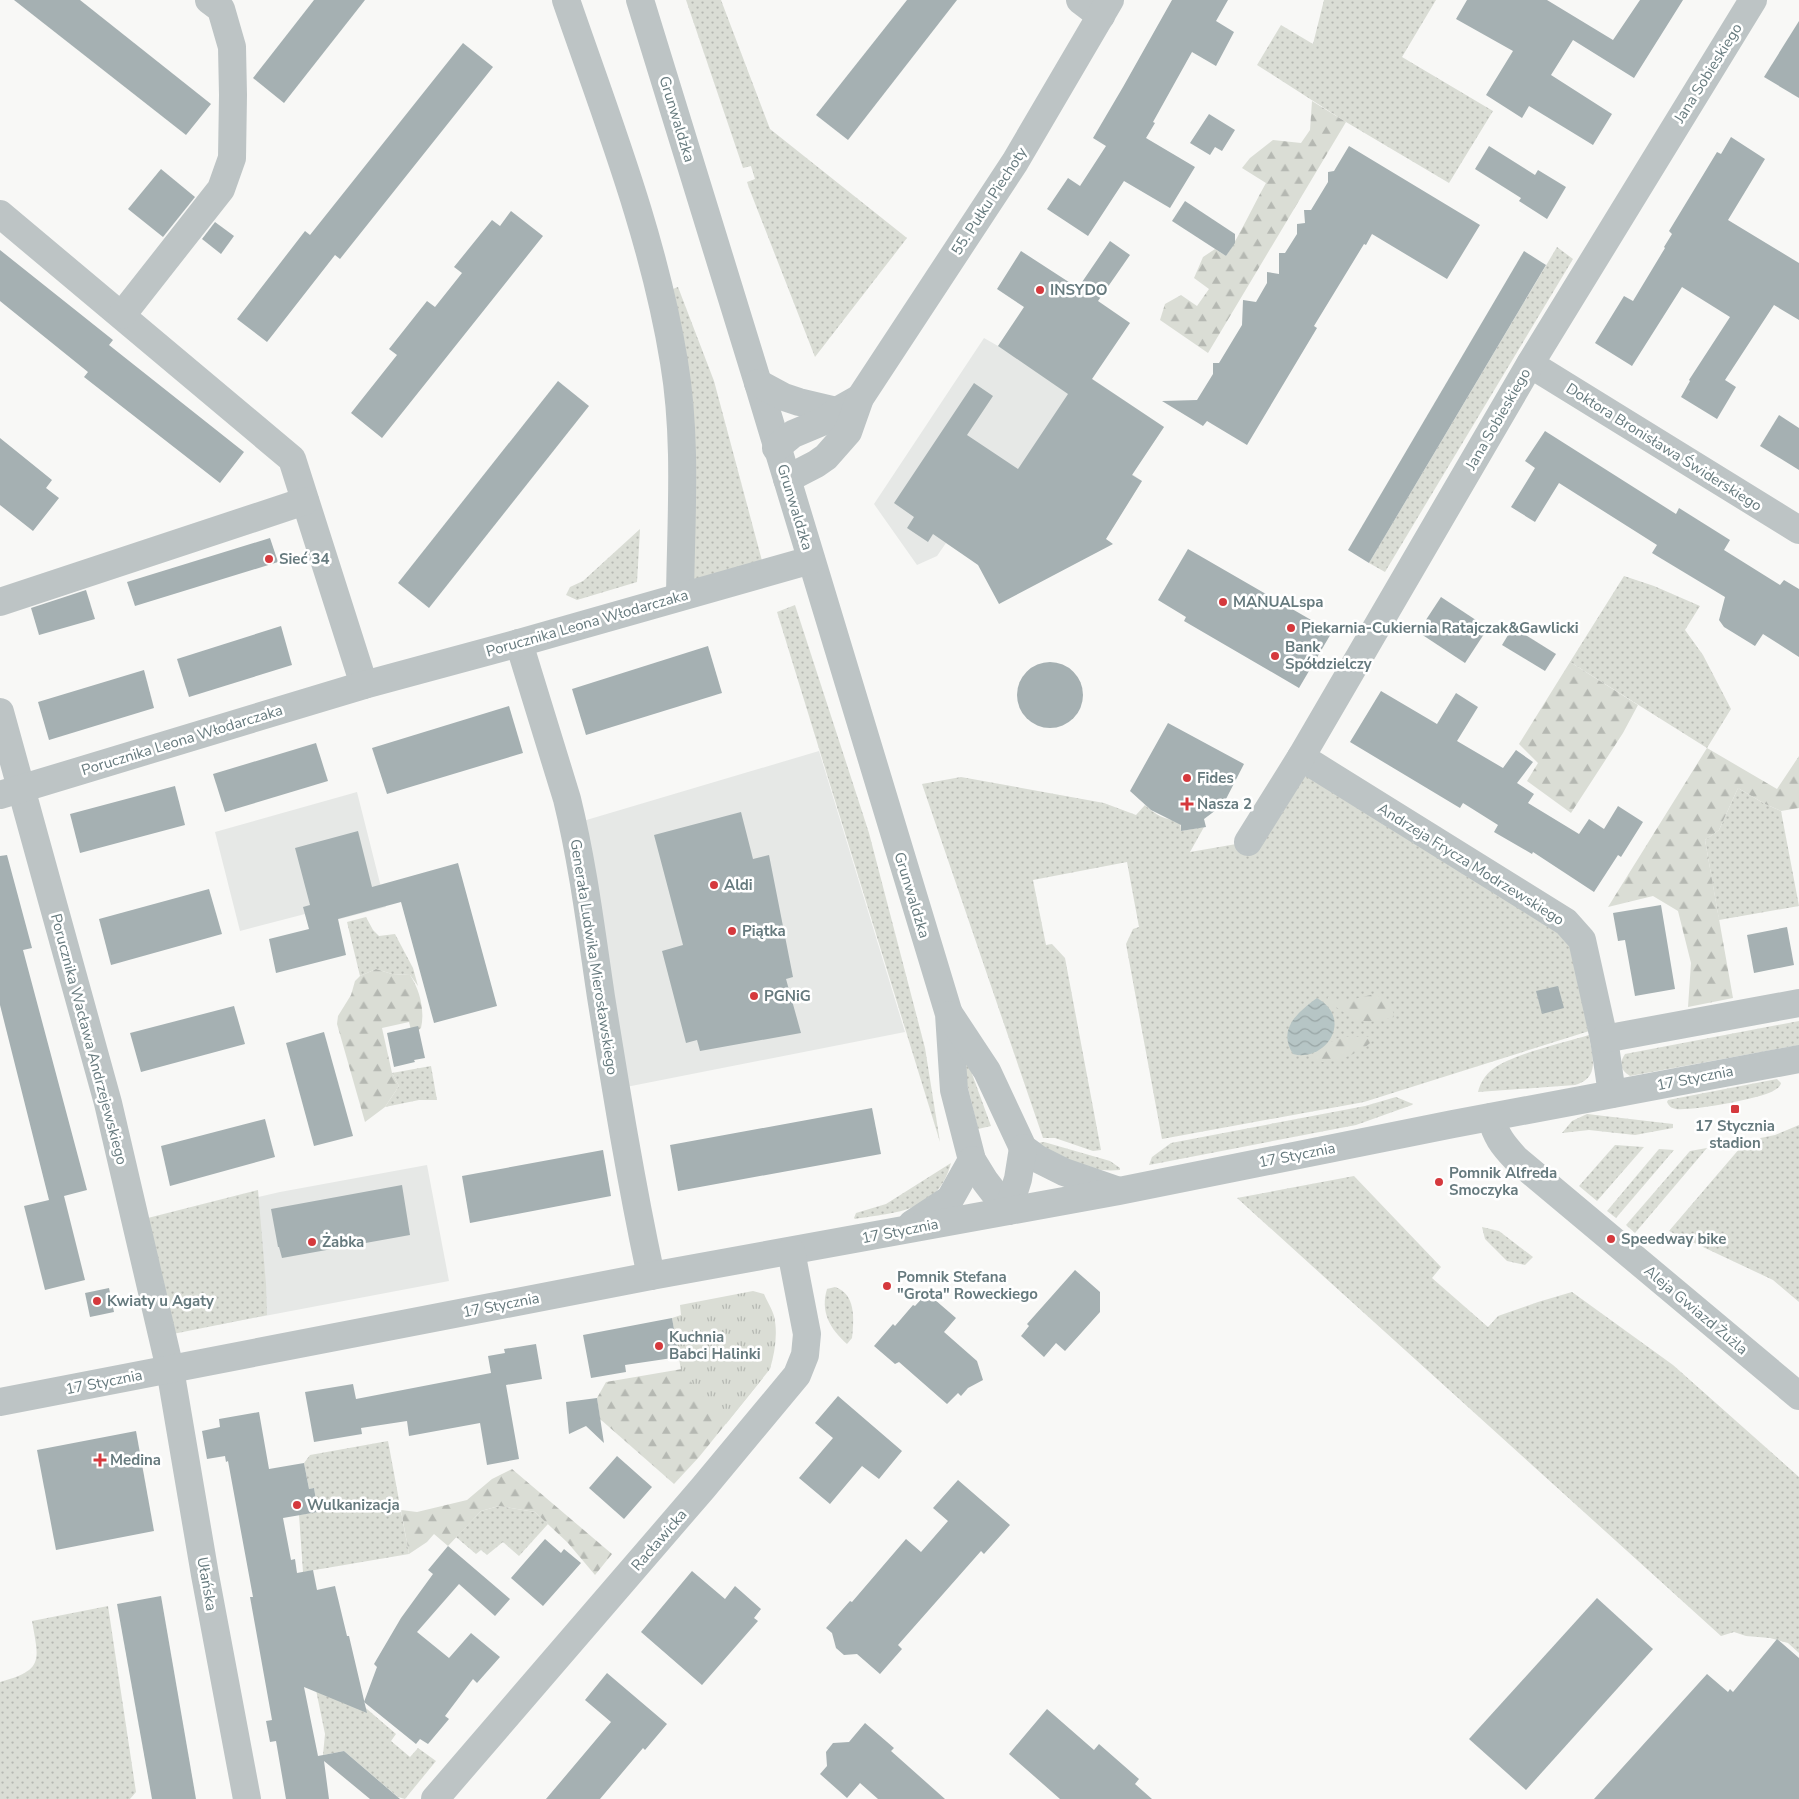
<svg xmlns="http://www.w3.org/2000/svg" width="1799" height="1799" viewBox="0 0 1799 1799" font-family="'Nunito Sans',sans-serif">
  <defs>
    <pattern id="grass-dots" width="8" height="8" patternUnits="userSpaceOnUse" patternTransform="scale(1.25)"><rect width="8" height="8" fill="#daddd5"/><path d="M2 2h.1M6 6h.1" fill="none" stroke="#b5b8b2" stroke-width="1.8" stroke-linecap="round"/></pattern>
    <pattern id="forest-firs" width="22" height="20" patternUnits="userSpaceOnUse" patternTransform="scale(1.25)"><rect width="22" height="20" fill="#daddd5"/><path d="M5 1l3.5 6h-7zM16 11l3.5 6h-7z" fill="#b5b8b2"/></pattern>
    <pattern id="park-tufts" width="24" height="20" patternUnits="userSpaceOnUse" patternTransform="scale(1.25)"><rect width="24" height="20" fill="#daddd5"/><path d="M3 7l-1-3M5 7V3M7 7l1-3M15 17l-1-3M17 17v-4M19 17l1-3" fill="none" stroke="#b5b8b2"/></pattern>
    <pattern id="water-waves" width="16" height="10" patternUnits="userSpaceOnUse" patternTransform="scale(1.25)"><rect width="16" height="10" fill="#b6c5c5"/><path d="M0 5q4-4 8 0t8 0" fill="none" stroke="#98a5a5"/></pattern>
  </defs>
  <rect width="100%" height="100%" fill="#f8f8f6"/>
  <g fill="#e6e8e6">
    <path d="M1012,325L1164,427L1132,474L1142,481L1096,553L1072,537L961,553L946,543L937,556L917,565L874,504L984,338L998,346Z"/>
    <path d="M819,751L905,1032L616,1089L573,824Z"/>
    <path d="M357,792L386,907L309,927L305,914L240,931L215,832Z"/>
    <path d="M427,1165L449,1281L217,1325L259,1281L254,1198L280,1192Z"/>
  </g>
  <g fill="url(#grass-dots)">
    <path d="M686,0H721L770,129L907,238L815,357L749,188L747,182L755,179L751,166L743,168Z"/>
    <path d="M1324,0H1436L1402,57L1493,111L1449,183L1346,122L1257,65L1281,25L1313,44Z"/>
    <path d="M1557,247L1573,259L1385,572L1369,563Z"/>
    <path d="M678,287L714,381L765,572L680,596L660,294Z"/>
    <path d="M640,529L637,582L577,600L566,595L570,587L583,581Z"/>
    <path d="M1624,576L1654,586L1700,606L1685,630L1703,655L1731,709L1707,748L1570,662Z"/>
    <path d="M795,605L869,833L925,1048L940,1142L777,612Z"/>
    <path d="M1301,757L1566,922L1602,1027L1364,1102L1162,1139L1126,944L1133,929L1139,927L1127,862L1033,880L1046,945L1052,944L1065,958L1101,1150L1093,1151L1055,1138H1043L922,784L961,777L1104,803L1136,815L1145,805C1155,815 1166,820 1180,821L1181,831L1204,827L1190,852L1248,842Z"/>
    <path d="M1738,788L1765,804L1781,811L1799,906L1719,920L1705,840L1719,830Z"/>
    <path d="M366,917L373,930L379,936L395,934L413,968L418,986L410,975L392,974L376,969L360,976L347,922Z"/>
    <path d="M1799,1021V1045L1630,1076C1620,1070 1619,1063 1625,1054Z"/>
    <path d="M1589,1035C1592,1055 1601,1078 1575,1085L1478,1092C1480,1083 1485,1075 1493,1069C1513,1054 1563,1043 1589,1035Z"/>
    <path d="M959,1038L991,1126L978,1129L956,1039Z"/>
    <path d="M431,1066L437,1100H419L385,1107L399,1086L392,1073Z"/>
    <path d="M1777,1079L1781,1083C1780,1087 1777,1089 1773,1091C1759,1099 1691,1111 1676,1109C1671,1108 1669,1106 1667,1102L1668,1100Z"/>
    <path d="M1396,1097L1413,1104L1412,1105L1356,1125L1149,1165L1152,1157L1171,1143L1365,1106Z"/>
    <path d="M1587,1114L1673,1124V1128L1635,1135L1589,1130L1562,1133L1572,1121Z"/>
    <path d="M1799,1125V1302L1773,1280L1669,1231L1746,1141L1775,1135Z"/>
    <path d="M1044,1142L1110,1161L1120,1168V1170C1089,1173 1063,1160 1038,1143Z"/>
    <path d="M1615,1145L1644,1147L1597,1201L1579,1186Z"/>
    <path d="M1707,1148L1635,1233L1626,1225L1690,1151Z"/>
    <path d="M1659,1149L1674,1150L1616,1218L1607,1211Z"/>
    <path d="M951,1163C938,1212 897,1212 855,1219L854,1218L856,1213L886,1204Z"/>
    <path d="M1354,1176L1441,1267L1432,1278L1488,1327L1498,1316L1538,1302L1572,1292L1673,1365L1799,1477V1653L1788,1643L1770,1638L1746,1636L1734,1632L1721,1636L1237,1198Z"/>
    <path d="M258,1190L266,1284L267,1315L163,1336L136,1221Z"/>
    <path d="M1482,1227L1499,1231L1533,1257L1525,1265L1507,1261L1485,1239Z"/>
    <path d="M835,1287C856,1294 854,1319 852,1338L847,1344C830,1329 820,1312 827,1289Z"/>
    <path d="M388,1441L409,1554L303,1572L299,1515L318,1512L314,1488L309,1489L304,1463L310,1455Z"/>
    <path d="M499,1506L535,1512L548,1524L519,1556L503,1542L487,1555L481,1550L476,1554L456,1537L481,1511Z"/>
    <path d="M108,1606L136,1792L130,1799H0V1682C44,1670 39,1661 32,1621Z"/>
    <path d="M316,1690L360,1703L396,1734L391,1741L410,1757L418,1748L436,1761L405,1799L398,1797L344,1751L323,1755L325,1734Z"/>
  </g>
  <g fill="url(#forest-firs)">
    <path d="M1312,101L1346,122L1208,353L1160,320L1165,304L1181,295L1197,306L1209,289L1194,278L1203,257L1215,249L1226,256C1241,233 1252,208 1266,183L1242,168L1250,158L1273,140L1301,143L1310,130Z"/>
    <path d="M1570,662L1638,705L1623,733L1571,813L1527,781L1538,763L1519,744Z"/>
    <path d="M1707,748L1777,789L1799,756V808L1781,811L1765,804L1738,788L1719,830L1705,840L1733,998L1688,1007L1691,963L1678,911L1653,896L1608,907Z"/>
    <path d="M376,969L392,974L410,975C420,990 425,1011 421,1028L417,1031L411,1030L409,1022L382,1028L392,1073L399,1086L385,1107L365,1122L337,1024L338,1016L351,995L355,981L360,976Z"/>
    <path d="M1374,994C1385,999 1393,1004 1394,1017C1360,1027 1354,1019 1327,1001L1328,997L1347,1001Z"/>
    <path d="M1340,1037H1375C1368,1050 1332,1066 1317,1061L1314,1056L1331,1042Z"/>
    <path d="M688,1368L763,1378L699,1457L674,1484L600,1419L597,1398L606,1382Z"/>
    <path d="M512,1469L612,1554L595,1575L568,1543L535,1512L499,1506L481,1511L448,1546L434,1534L427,1542L409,1554L401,1510L417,1512L467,1500L492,1479Z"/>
  </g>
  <path fill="url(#park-tufts)" d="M753,1291L764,1294C767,1301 772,1309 774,1316C778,1333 775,1352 770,1369L726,1424L681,1370L672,1318L681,1315L680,1305Z"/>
  <path fill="url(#water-waves)" d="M1317,998C1355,1020 1324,1063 1293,1054C1277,1029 1298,1012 1317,998Z"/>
  <g fill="#a5b0b2">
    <path d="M14,0H80L211,104L186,135Z"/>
    <path d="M314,0H365L284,103L253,78Z"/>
    <path d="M907,0H957L848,140L816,115Z"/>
    <path d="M1172,0H1228L1216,21L1234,32L1216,66L1192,52L1153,122L1155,123L1146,138L1195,167L1170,208L1124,181L1088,236L1047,209L1068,178L1080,186L1106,146L1093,138L1123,87Z"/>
    <path d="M1467,0H1547L1613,40L1640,0H1683L1634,78L1573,40L1551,75L1612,114L1593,145L1529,106L1522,118L1486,95L1513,51L1456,19Z"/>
    <path d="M1799,21V98L1764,77Z"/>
    <path d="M463,43L493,67L340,259L335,255L267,342L237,319L305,231L310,235Z"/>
    <path d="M1209,114L1235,130L1222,151L1215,147L1210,155L1190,143Z"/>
    <path d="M1731,137L1765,159L1728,220L1799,263V320L1774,305L1725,380L1736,387L1717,419L1681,397L1690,381L1689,380L1730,317L1682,287L1632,366L1595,343L1624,296L1633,301L1665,248L1664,247L1672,234L1669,231L1717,152L1721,154Z"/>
    <path d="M1349,146L1480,225L1447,279L1372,234L1366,245L1364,244L1314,326L1317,328L1247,445L1207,421L1203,426L1162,401L1197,400L1213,374V363H1219L1242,325L1243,300L1256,302L1267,283V272L1279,274V253H1285L1297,234V224L1305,223L1304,210H1311L1328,182V172L1334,171Z"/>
    <path d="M1489,146L1535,175L1538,170L1566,187L1547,219L1519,201L1521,198L1475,169Z"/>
    <path d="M161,169L195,197L163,237L128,209Z"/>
    <path d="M1185,201L1235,234V243L1226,256L1172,221Z"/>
    <path d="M511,211L543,236L382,438L351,413L397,355L389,349L427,301L435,307L462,273L454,267L492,220L500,226Z"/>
    <path d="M215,222L234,236L221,254L202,239Z"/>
    <path d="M1110,241L1130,255L1098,301L1130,323L1092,379L1164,427L1132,475L1142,481L1106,539L1113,544L999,604L978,565L933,534L928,542L907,528L914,517L894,503L974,383L993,396L967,435L1018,469L1068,394L998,346L1024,307L997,289L1021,251L1078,288Z"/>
    <path d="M0,250L113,340L109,345L244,452L220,483L84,377L88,372L0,301Z"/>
    <path d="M1524,251L1546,265L1369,563L1348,550Z"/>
    <path d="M558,381L589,406L429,608L398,583Z"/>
    <path d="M1779,415L1799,428V470L1760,446Z"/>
    <path d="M1545,431L1676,514L1679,508L1730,540L1724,550L1780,585L1784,580L1799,589V657L1763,634L1755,646L1724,627L1719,620L1725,597L1652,553L1657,545L1559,483L1535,522L1511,507L1535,468L1525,461Z"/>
    <path d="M0,438L52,480L46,488L59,498L33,531L0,505Z"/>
    <path d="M270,538L278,562L135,606L127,582Z"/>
    <path d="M1188,549L1332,632L1299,688L1184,621L1186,617L1158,600Z"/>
    <path d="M86,590L95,619L39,635L31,608Z"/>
    <path d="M1441,597L1488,628L1465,663L1418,632Z"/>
    <path d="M281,626L292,665L189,697L177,659Z"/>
    <path d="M1513,627L1556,654L1545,671L1502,645Z"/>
    <path d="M708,646L722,693L586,735L572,689Z"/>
    <circle cx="1050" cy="695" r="33"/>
    <path d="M144,670L154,708L49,740L38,702Z"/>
    <path d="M1381,691L1437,724L1456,693L1478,707L1457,741L1503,768L1516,750L1533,762L1517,783L1534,794L1528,803L1579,834L1589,819L1604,829L1618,806L1643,822L1621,857L1618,855L1594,892L1533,852L1532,854L1494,832L1498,825L1463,803L1460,808L1350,742Z"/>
    <path d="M509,706L523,753L387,794L372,748Z"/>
    <path d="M1168,723L1244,764L1226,799L1216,810L1204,819L1206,827L1181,831V825L1151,810L1130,791Z"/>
    <path d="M316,743L328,781L225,812L213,774Z"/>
    <path d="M175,786L185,825L80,853L70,814Z"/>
    <path d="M741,812L753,859L769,855L793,977L786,979L801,1033L700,1051L697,1040L686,1043L662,951L683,945L654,835Z"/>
    <path d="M358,831L372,887L458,863L497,1006L434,1023L401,902L338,919L346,955L276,973L269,939L309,929L303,907L310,905L295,848Z"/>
    <path d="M7,855L32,948L23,950L87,1190L64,1196L85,1280L45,1290L24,1206L49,1200L0,1005V856Z"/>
    <path d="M209,889L222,934L111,965L99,919Z"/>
    <path d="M1661,905L1675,989L1635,996L1625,940L1618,941L1613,913Z"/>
    <path d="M1787,927L1794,965L1754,973L1747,935Z"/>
    <path d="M1558,986L1564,1008L1542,1014L1536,991Z"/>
    <path d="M234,1006L245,1044L141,1072L130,1033Z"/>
    <path d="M418,1026L425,1058L414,1060L415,1062L394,1067L387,1033Z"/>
    <path d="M324,1032L353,1136L314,1146L286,1043Z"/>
    <path d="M872,1108L881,1154L678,1191L670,1145Z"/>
    <path d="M265,1119L275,1157L170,1186L161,1146Z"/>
    <path d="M603,1150L611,1196L470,1223L462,1176Z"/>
    <path d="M402,1185L410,1235L282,1258L279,1247H278L271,1209Z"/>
    <path d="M1075,1270L1100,1292V1312L1065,1351L1056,1343L1044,1357L1021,1336L1029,1326L1027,1324Z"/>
    <path d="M109,1288L114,1312L90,1317L85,1293Z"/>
    <path d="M927,1293L956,1318L944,1332L977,1361L983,1380L968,1388L961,1396L958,1393L947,1404L899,1362L895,1364L874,1346L893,1324L895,1326L913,1305L915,1306Z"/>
    <path d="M672,1318L679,1357L625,1365L626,1372L591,1378L583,1335Z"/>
    <path d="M536,1344L542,1379L506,1385L519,1459L487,1465L480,1423L409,1436L407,1421L361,1428L362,1434L314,1442L305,1392L353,1384L356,1399L491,1373L488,1356L505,1353L504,1349Z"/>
    <path d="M838,1396L902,1451L879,1479L862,1466L830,1504L799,1478L833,1438L815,1423Z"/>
    <path d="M597,1398L604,1443L586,1426L569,1434L566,1402Z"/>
    <path d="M259,1412L269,1469L304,1463L309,1489L314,1488L318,1512L283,1518L291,1560L295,1559L297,1573L313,1570L317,1590L335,1586L347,1636H349L367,1713L304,1687L318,1756L344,1751L400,1799H370L324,1761L329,1799H286L276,1741L270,1742L266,1721L272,1720L250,1597H253L228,1461L226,1462L225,1456L207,1459L202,1431L220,1427L219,1419Z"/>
    <path d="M136,1431L154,1531L56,1550L37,1450Z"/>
    <path d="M617,1456L652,1487L624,1519L589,1488Z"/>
    <path d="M958,1480L1010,1525L984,1554L981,1551L898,1645L902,1649L880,1674L857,1654L844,1655L836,1648L832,1633L826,1628L850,1601L852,1602L906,1539L921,1552L948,1521L933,1508Z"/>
    <path d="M545,1539L561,1553L564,1549L581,1563L543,1606L511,1578Z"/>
    <path d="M448,1546L510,1599L495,1616L459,1584L417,1632L449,1658L471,1633L500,1657L477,1683L473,1679L445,1716L449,1719L428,1744L420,1739L416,1744L364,1702L377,1667L374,1664L401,1618L433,1574L428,1570Z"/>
    <path d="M692,1571L725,1599L735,1586L761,1609L754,1618L758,1621L702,1685L641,1632Z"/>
    <path d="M161,1596L196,1799H152L117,1604Z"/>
    <path d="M1597,1598L1653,1649L1526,1790L1469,1739Z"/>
    <path d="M1777,1639L1799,1658V1799H1594L1707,1674L1728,1692L1730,1689L1733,1692Z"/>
    <path d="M607,1673L667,1724L645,1750L643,1748L600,1799H546L611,1722L585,1700Z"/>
    <path d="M1047,1709L1094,1750L1099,1744L1139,1779L1135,1784L1152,1799H1060L1009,1754Z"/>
    <path d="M865,1723L894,1748L891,1751L945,1799H878L860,1783L847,1798L820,1774L827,1766L826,1752L833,1743L849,1742Z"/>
  </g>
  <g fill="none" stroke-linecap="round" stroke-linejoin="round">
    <g stroke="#bdc4c5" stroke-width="28">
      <path d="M566,0C607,119 654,238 674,362C687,439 681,518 680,596"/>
      <path d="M640,0L758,383L949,1014L954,1090L972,1160L985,1181L1008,1211"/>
      <path d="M1080,0L1101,16"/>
      <path d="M0,214L292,459L364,685"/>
      <path d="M122,315L221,189L232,158L233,95L232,47L221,9L209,0"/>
      <path d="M1530,364L1799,530"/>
      <path d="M758,383L784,397L799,402L837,411"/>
      <path d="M776,448L793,434L824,421L837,411L860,398"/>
      <path d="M787,479L816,464L826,457L848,432L860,398L1015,162L1110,0"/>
      <path d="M0,602L305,501"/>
      <path d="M519,643L567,799C583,864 591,930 601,997C616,1090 631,1183 651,1276"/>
      <path d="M0,712L108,1103L170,1369L205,1575L247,1799"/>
      <path d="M1301,757L1566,922L1582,940L1604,1039L1612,1094"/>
      <path d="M0,795L364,685L519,643L811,560"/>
      <path d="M1248,842L1301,757L1530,364L1753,0"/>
      <path d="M950,1015L987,1071L1023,1148L1038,1159L1064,1172L1116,1190"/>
      <path d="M1604,1039L1799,1003"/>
      <path d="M1491,1117C1496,1136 1502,1144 1516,1159L1799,1396"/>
      <path d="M1008,1211L1018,1179L1023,1148"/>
      <path d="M912,1224L950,1199L972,1160"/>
      <path d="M0,1402L651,1276L1119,1191L1453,1124L1799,1059"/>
      <path d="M435,1799L703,1488L797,1375L805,1355L807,1334L791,1251"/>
    </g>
  </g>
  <g fill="#d5393d" stroke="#fff" stroke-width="2">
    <circle cx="1040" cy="290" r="5"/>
    <circle cx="269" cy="559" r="5"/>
    <circle cx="1223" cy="602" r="5"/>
    <circle cx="1291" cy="628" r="5"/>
    <circle cx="1275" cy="656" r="5"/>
    <circle cx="1187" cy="778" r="5"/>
    <path d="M1184.5 796.5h5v5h5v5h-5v5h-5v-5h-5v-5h5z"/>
    <circle cx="714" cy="885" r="5"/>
    <circle cx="732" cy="931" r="5"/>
    <circle cx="754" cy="996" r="5"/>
    <rect x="1730" y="1104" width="10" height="10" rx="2.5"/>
    <circle cx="1439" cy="1182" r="5"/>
    <circle cx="1611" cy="1239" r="5"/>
    <circle cx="312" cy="1242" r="5"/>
    <circle cx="887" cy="1286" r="5"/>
    <circle cx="97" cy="1301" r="5"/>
    <circle cx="659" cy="1346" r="5"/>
    <path d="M97.5 1452.5h5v5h5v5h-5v5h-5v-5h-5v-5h5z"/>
    <circle cx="297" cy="1505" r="5"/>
  </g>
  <g text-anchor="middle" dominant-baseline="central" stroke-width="5" stroke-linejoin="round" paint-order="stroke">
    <g font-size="15" fill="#667a7e" stroke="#fff">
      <text transform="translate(1708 73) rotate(-58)">Jana Sobieskiego</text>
      <text transform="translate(677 119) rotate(73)">Grunwaldzka</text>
      <text transform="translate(989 201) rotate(-57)">55. Pułku Piechoty</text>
      <text transform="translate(1498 419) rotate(-60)">Jana Sobieskiego</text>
      <text transform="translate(1664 447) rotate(32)">Doktora Bronisława Świderskiego</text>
      <text transform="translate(795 507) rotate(73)">Grunwaldzka</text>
      <text transform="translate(587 623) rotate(-16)">Porucznika Leona Włodarczaka</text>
      <text transform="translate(182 740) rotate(-17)">Porucznika Leona Włodarczaka</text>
      <text transform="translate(1471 864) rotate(32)">Andrzeja Frycza Modrzewskiego</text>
      <text transform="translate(912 895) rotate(73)">Grunwaldzka</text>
      <text transform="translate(594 957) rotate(81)">Generała Ludwika Mierosławskiego</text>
      <text transform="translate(89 1039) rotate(75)">Porucznika Wacława Andrzejewskiego</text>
      <text transform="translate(1695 1078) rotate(-11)">17 Stycznia</text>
      <text transform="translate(1297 1155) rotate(-11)">17 Stycznia</text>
      <text transform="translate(900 1231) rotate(-11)">17 Stycznia</text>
      <text transform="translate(501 1305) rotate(-11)">17 Stycznia</text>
      <text transform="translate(1696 1310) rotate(40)">Aleja Gwiazd Żużla</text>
      <text transform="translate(104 1382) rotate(-11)">17 Stycznia</text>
      <text transform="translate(659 1540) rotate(-49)">Racławicka</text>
      <text transform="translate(207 1584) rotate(80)">Ułańska</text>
    </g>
    <g font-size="15" font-weight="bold" fill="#667a7e" stroke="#fff" text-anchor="start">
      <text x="1050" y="290">INSYDO</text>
      <text x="279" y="559">Sieć 34</text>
      <text x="1233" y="602">MANUALspa</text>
      <text x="1301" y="628">Piekarnia-Cukiernia Ratajczak&amp;Gawlicki</text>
      <text x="1285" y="647">Bank<tspan x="1285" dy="17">Spółdzielczy</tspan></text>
      <text x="1197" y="778">Fides</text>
      <text x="1197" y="804">Nasza 2</text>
      <text x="724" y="885">Aldi</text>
      <text x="742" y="931">Piątka</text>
      <text x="764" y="996">PGNiG</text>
      <text x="1735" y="1126" text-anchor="middle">17 Stycznia<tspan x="1735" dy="17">stadion</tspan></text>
      <text x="1449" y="1173">Pomnik Alfreda<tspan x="1449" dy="17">Smoczyka</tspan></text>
      <text x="1621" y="1239">Speedway bike</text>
      <text x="322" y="1242">Żabka</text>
      <text x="897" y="1277">Pomnik Stefana<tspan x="897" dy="17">"Grota" Roweckiego</tspan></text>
      <text x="107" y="1301">Kwiaty u Agaty</text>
      <text x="669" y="1337">Kuchnia<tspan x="669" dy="17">Babci Halinki</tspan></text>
      <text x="110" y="1460">Medina</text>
      <text x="307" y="1505">Wulkanizacja</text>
    </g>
  </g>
</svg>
